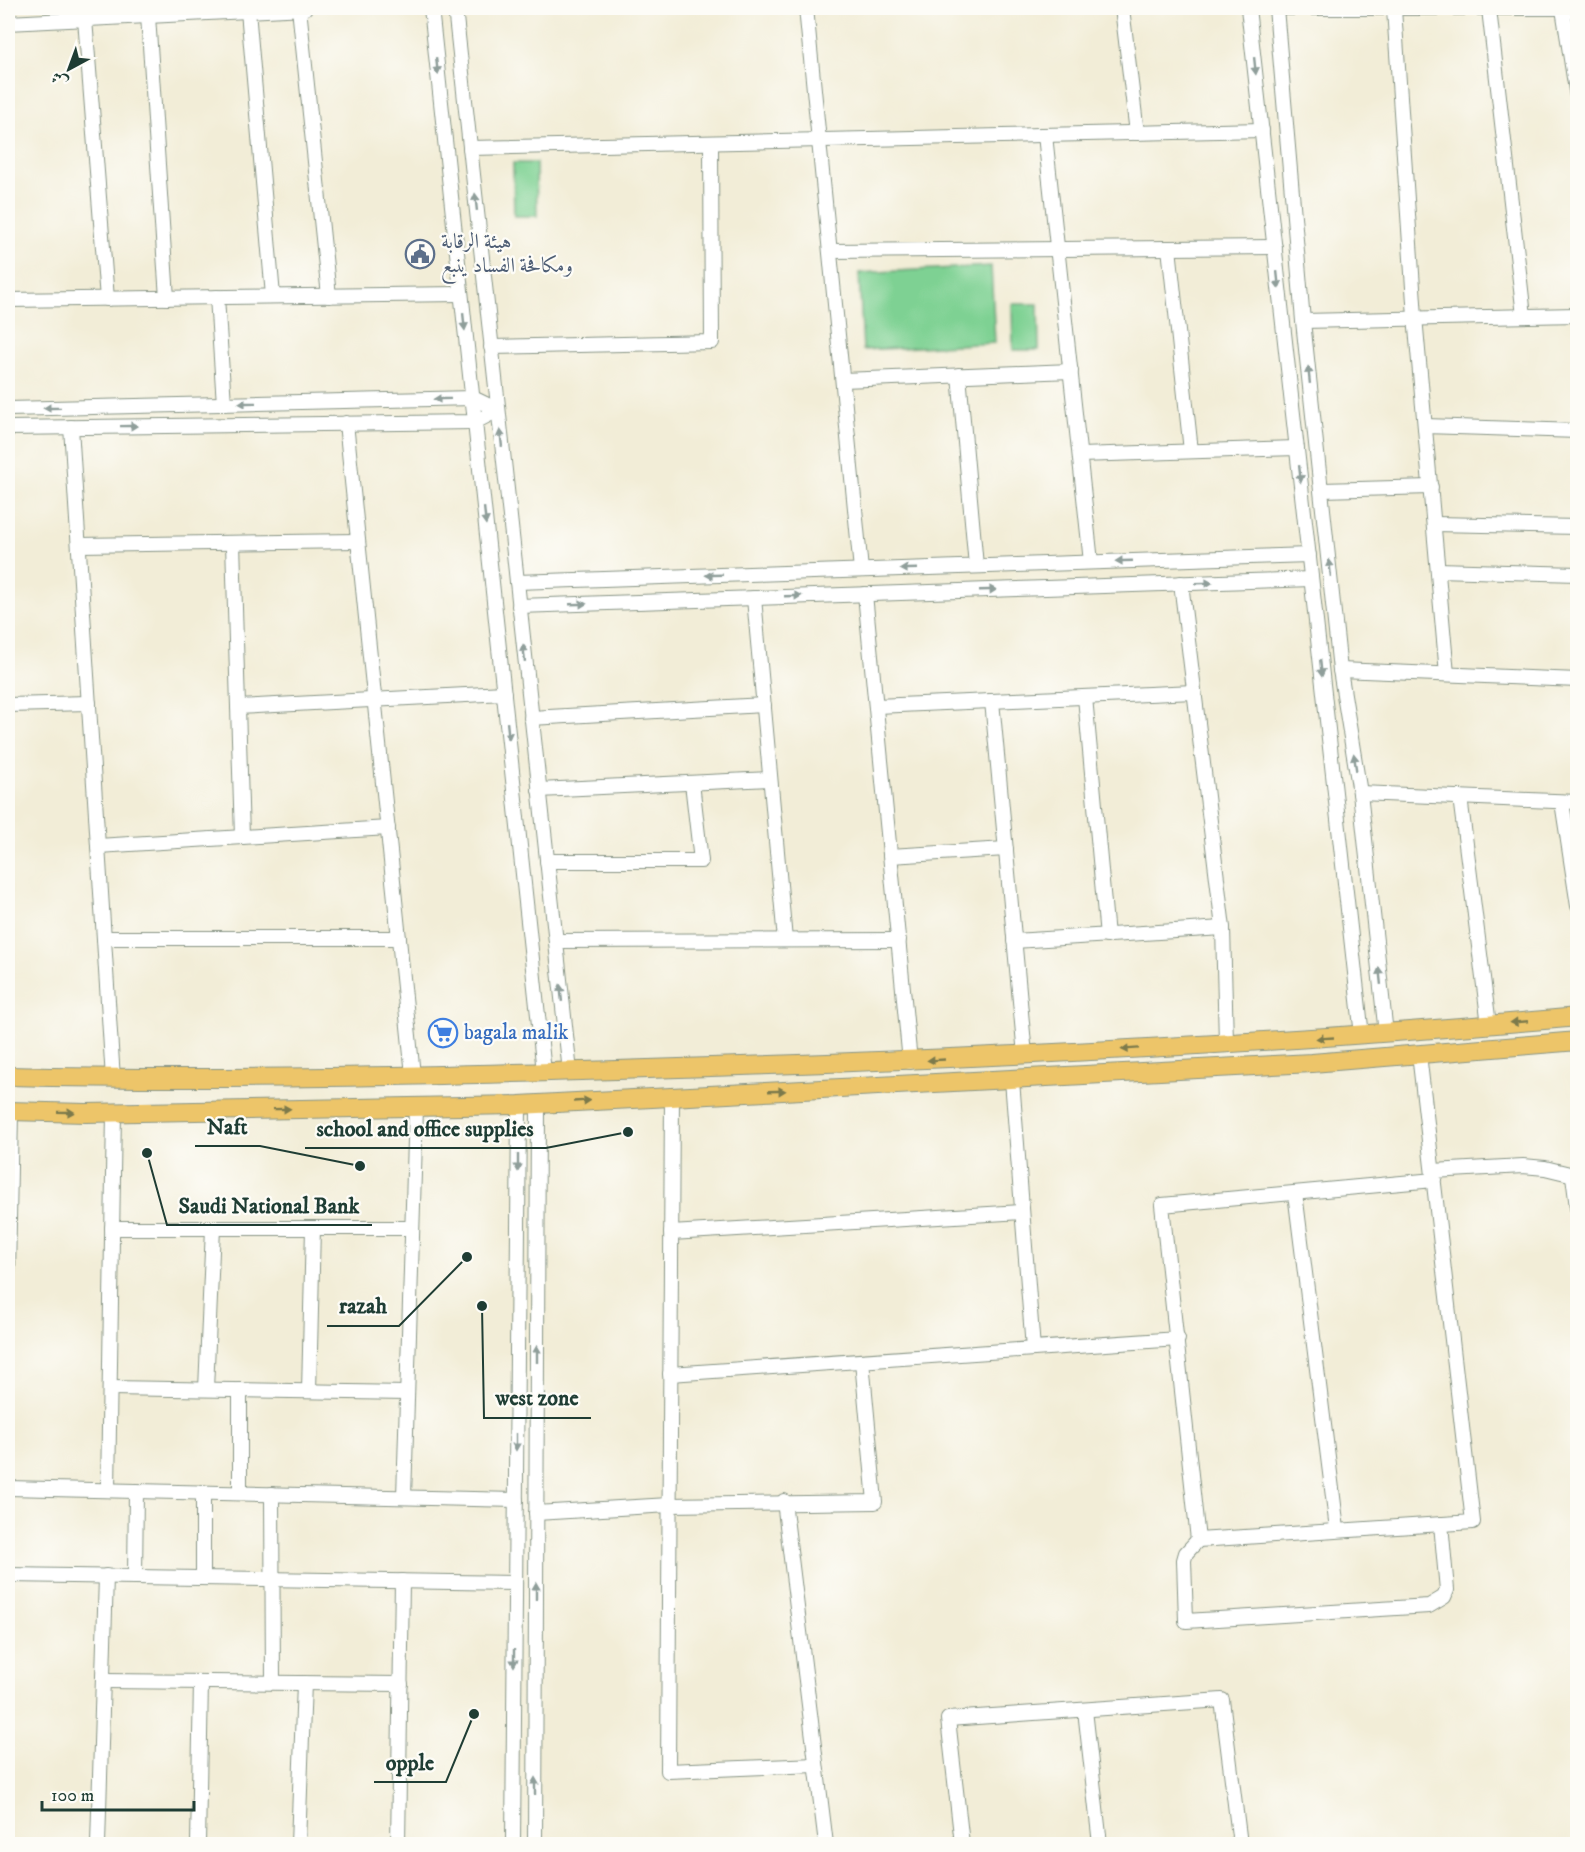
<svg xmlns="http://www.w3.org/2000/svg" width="1585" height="1852" viewBox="0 0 1585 1852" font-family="'IM FELL DW Pica',Amiri,serif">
  <rect width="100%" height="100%" fill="#fdfcf7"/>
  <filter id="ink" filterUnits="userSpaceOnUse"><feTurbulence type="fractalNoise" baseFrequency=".0167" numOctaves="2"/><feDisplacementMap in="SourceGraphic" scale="12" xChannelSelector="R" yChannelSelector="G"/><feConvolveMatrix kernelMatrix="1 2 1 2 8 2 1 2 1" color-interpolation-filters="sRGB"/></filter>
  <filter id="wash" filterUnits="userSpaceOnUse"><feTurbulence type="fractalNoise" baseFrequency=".008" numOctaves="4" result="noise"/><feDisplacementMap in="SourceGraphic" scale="24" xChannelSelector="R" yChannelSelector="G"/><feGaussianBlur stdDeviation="1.35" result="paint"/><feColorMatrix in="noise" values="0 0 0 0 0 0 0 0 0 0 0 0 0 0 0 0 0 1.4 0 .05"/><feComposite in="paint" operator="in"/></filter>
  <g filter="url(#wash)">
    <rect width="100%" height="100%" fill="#f2edd7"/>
    <g fill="#7ed193" stroke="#4e8764" stroke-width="1.5">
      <path d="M513,163H536L537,216H514Z"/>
      <path d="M991,266L995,343L863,350L859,273Z"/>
      <path d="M1012,304H1038L1039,350H1013Z"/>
    </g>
  </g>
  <g filter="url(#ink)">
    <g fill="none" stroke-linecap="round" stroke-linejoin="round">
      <g stroke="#889586" stroke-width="16">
        <g id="minor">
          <path d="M299,8L329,296"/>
          <path d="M431,8L544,1072"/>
          <path d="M455,8L570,1072"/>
          <path d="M806,8L861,570"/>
          <path d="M1122,8L1137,133"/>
          <path d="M1248,8L1362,1036"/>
          <path d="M1276,8L1303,321L1340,670L1360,793L1386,1034"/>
          <path d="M1276,8H1562"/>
          <path d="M1394,9L1415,317L1447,674"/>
          <path d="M1489,9L1524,316"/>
          <path d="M1563,9L1578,103"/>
          <path d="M248,11L273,296"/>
          <path d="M148,16L167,298"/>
          <path d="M85,19L107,299"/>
          <path d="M8,23L305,8"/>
          <path d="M1045,135L1091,562"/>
          <path d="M470,148L1262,130"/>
          <path d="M1169,248L1191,451"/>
          <path d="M830,251L1275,247"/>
          <path d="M217,297L224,404"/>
          <path d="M8,300L461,294"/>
          <path d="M1303,321L1578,315"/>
          <path d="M491,347L712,342L711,143"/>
          <path d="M959,375L976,566"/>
          <path d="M843,380L1071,371"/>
          <path d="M8,409L473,398L498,410"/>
          <path d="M346,423L413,1075"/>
          <path d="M1425,426L1578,431"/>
          <path d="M71,427L113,1079"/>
          <path d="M8,428L475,422L498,410"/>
          <path d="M1080,455L1297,448"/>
          <path d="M1322,490L1431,487"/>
          <path d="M1434,524L1578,527"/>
          <path d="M233,543L242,837"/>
          <path d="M79,545L358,541"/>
          <path d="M1438,570L1578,574"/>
          <path d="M517,582L1309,555"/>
          <path d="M1181,583L1223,928L1226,1042"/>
          <path d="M865,594L910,1062"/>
          <path d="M754,598L785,940"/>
          <path d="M519,606L1311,579"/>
          <path d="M1340,670L1578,680"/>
          <path d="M1085,697L1107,936"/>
          <path d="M992,701L1025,1055"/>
          <path d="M8,705L89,703"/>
          <path d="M876,706L1194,692"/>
          <path d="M238,707L504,693"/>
          <path d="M531,718L764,705"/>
          <path d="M539,790L770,779"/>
          <path d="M1360,793L1578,802"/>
          <path d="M1460,797L1489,1025"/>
          <path d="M1562,802L1578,906"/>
          <path d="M98,846L388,828"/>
          <path d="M890,856L1006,849"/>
          <path d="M547,861H701L692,783"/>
          <path d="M104,938H399"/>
          <path d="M556,941L899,940"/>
          <path d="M1014,941L1223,928"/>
          <path d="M1419,1054L1473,1522L1198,1540L1162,1205L1434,1180"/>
          <path d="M1012,1080L1033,1349"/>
          <path d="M672,1095L668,1771L816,1765"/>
          <path d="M1433,1171L1523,1166L1545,1168L1578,1176"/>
          <path d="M1573,1176L1578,1215"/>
          <path d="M1295,1193L1337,1529"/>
          <path d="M112,1228H412"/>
          <path d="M671,1233L1022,1212"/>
          <path d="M8,1276L11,1111"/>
          <path d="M670,1374L1178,1339"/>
          <path d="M110,1388L407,1393"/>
          <path d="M206,1389L213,1228"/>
          <path d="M240,1390V1493"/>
          <path d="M309,1391L313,1228"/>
          <path d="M8,1488L516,1500"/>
          <path d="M108,1490L114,1112"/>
          <path d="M203,1492V1578"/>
          <path d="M272,1494L273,1682"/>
          <path d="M404,1497L416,1107"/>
          <path d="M784,1501L826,1844"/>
          <path d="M536,1513L669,1505L875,1502L862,1361"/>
          <path d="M1198,1540L1186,1553L1184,1560L1186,1621L1429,1606L1444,1597L1447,1590L1441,1524"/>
          <path d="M8,1575L515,1583"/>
          <path d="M135,1577L136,1491"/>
          <path d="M103,1681L401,1684"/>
          <path d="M1085,1710L1100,1844"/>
          <path d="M98,1844L106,1576"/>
          <path d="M198,1844L201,1682"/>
          <path d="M298,1844L304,1683"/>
          <path d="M398,1844L402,1581"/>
          <path d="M513,1844L519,1105"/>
          <path d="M535,1844L538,1103"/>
          <path d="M962,1844L948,1719L1222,1700L1240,1844"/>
        </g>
      </g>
      <g stroke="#889586" stroke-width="20">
        <g id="major">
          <path d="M8,1076C221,1081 434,1076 647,1069C958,1060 1268,1045 1578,1017"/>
          <path d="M8,1111L86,1113L519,1105L1312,1063L1578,1041"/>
        </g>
      </g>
      <use href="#minor" stroke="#fff" stroke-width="14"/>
      <use href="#major" stroke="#edc569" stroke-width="18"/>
    </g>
    <defs><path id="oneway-solid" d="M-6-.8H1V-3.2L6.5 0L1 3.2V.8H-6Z" transform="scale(1.5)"/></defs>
    <g fill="#8f9e9a">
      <use href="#oneway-solid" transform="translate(437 66) rotate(84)"/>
      <use href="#oneway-solid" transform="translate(1255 66) rotate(84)"/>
      <use href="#oneway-solid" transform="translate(476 202) rotate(-96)"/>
      <use href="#oneway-solid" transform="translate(1278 280) rotate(84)"/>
      <use href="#oneway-solid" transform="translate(464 322) rotate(84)"/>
      <use href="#oneway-solid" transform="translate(1309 375) rotate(-96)"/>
      <use href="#oneway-solid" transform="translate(442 399) rotate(179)"/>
      <use href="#oneway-solid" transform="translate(247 403) rotate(179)"/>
      <use href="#oneway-solid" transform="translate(52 408) rotate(179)"/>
      <use href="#oneway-solid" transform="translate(129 426) rotate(-1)"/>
      <use href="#oneway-solid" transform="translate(501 438) rotate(-96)"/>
      <use href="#oneway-solid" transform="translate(1300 474) rotate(84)"/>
      <use href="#oneway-solid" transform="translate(485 516) rotate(84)"/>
      <use href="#oneway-solid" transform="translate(1124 561) rotate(178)"/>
      <use href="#oneway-solid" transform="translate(1330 568) rotate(-96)"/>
      <use href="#oneway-solid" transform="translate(909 569) rotate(178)"/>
      <use href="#oneway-solid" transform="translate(714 575) rotate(178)"/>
      <use href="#oneway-solid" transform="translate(1204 583) rotate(-2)"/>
      <use href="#oneway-solid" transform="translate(988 590) rotate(-2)"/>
      <use href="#oneway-solid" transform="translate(793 596) rotate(-2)"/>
      <use href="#oneway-solid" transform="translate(578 604) rotate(-2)"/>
      <use href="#oneway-solid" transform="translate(524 653) rotate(-96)"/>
      <use href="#oneway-solid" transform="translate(1321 668) rotate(84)"/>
      <use href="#oneway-solid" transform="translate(508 731) rotate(84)"/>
      <use href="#oneway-solid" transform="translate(1355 762) rotate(-99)"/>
      <use href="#oneway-solid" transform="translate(1380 976) rotate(-96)"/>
      <use href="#oneway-solid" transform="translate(561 993) rotate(-96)"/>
      <use href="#oneway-solid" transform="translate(518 1163) rotate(90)"/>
      <use href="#oneway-solid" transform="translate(537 1354) rotate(-90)"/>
      <use href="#oneway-solid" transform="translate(516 1442) rotate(90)"/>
      <use href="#oneway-solid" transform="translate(536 1591) rotate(-90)"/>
      <use href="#oneway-solid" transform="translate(514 1658) rotate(90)"/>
      <use href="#oneway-solid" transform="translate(535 1786) rotate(-90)"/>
    </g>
    <g fill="#7c7a4c">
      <use href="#oneway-solid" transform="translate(1519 1022) rotate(175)"/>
      <use href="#oneway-solid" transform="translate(1325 1038) rotate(177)"/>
      <use href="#oneway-solid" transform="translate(1130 1049) rotate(176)"/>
      <use href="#oneway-solid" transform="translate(936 1060) rotate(177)"/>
      <use href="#oneway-solid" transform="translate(777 1091) rotate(-2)"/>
      <use href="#oneway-solid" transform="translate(582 1101) rotate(-3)"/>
      <use href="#oneway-solid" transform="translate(282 1109) rotate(-1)"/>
      <use href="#oneway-solid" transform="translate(66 1112) rotate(1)"/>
    </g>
  </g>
  <defs>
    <g id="civic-ring" transform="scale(1.5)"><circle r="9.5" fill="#fdfcf7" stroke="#5c6f8a" stroke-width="1.5"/><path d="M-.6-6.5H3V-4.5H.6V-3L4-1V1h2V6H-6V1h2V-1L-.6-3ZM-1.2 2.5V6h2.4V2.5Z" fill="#5c6f8a"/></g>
    <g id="supermarket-ring" transform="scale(1.5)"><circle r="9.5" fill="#fdfcf7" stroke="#3f7fe0" stroke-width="1.5"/><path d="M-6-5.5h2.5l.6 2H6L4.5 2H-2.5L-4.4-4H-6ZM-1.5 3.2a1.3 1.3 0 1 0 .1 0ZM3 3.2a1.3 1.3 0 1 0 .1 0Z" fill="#3f7fe0"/></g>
  </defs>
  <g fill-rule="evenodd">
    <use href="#civic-ring" x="420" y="254"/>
    <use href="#supermarket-ring" x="443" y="1033"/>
  </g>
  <g text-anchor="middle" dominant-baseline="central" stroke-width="4.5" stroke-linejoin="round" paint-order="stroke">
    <g font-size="21" fill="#4e5e75" stroke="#fdfcf7" text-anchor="start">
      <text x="441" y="242">هيئة الرقابة<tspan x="441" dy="24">ومكافحة الفساد ينبع</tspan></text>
    </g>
    <g font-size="21" fill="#366cbe" stroke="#fdfcf7" text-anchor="start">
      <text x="464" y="1033">bagala malik</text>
    </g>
  </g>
  <path fill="none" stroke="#1f3d34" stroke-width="2" d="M360 1166L260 1146H195M628 1132L546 1148H305M147 1153L167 1225H372M467 1257L399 1326H327M482 1306L484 1418H591M474 1714L446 1782H374"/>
  <g fill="#1f3d34" stroke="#fdfcf7" stroke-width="2">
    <circle cx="360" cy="1166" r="6"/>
    <circle cx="628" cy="1132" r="6"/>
    <circle cx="147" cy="1153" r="6"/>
    <circle cx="467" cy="1257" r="6"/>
    <circle cx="482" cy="1306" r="6"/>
    <circle cx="474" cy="1714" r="6"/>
  </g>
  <g font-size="22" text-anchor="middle" font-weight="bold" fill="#1f3d34" stroke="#fdfcf7" stroke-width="4.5" stroke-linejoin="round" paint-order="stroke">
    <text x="227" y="1134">Naft</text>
    <text x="425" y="1136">school and office supplies</text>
    <text x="269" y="1213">Saudi National Bank</text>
    <text x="363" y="1313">razah</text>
    <text x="537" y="1405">west zone</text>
    <text x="410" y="1770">opple</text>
  </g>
  <rect width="1585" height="1852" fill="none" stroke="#fdfcf7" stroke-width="30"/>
  <g transform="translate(69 69) rotate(221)" stroke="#fdfcf7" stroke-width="4.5" paint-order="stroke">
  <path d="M0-4.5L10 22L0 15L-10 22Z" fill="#1f3d34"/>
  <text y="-9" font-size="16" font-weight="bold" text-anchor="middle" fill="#1f3d34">ش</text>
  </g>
  <path d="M42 1801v9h152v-9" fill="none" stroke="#1f3d34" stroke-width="3"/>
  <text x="51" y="1801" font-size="18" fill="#1f3d34" stroke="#fdfcf7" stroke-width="4.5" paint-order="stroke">100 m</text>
</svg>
